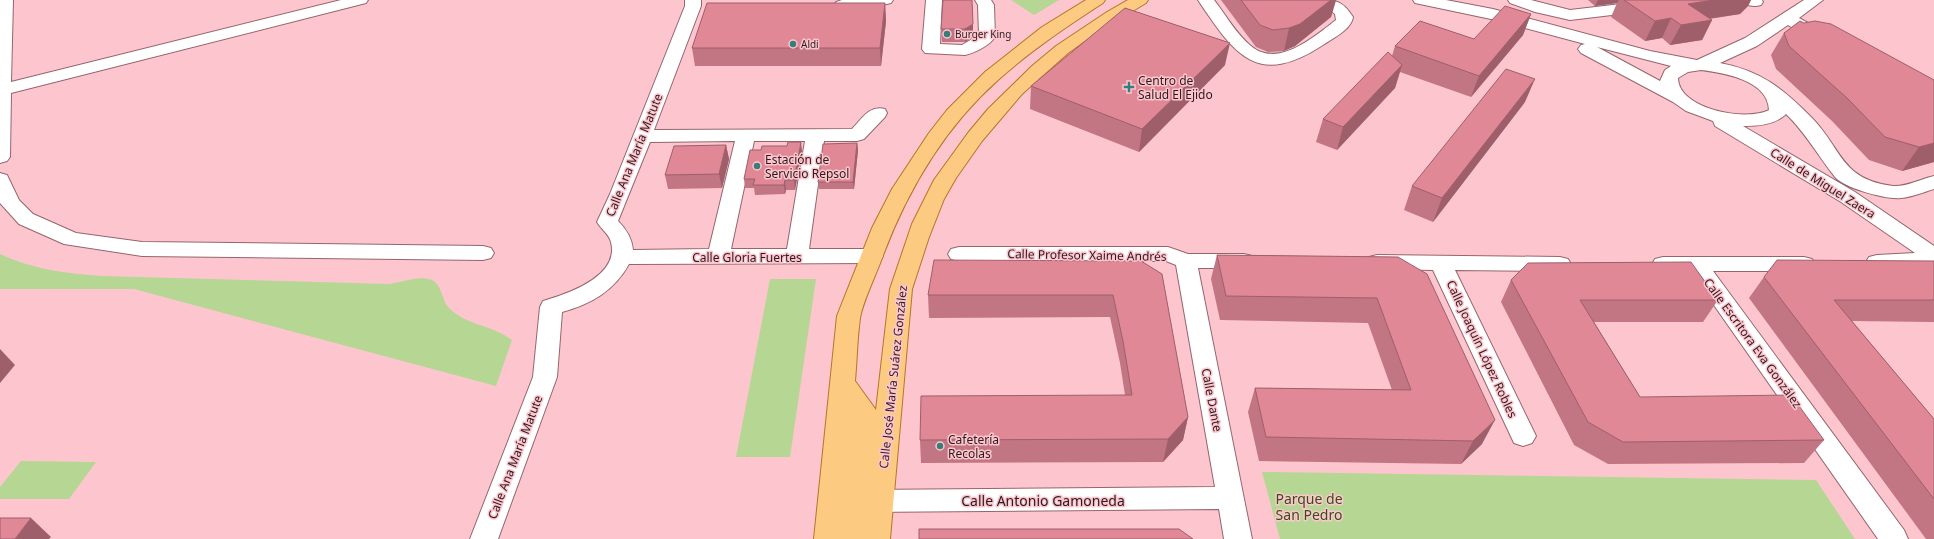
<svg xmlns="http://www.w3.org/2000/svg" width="1934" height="539" viewBox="0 0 1934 539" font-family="'Noto Sans',sans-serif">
  <rect width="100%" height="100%" fill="#fdc6ce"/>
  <g fill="#b6d694">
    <path d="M1011,0H1059L1034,15Z"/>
    <path d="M0,254C32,269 67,274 102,276L390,284C403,282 420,275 432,280C442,285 442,301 449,308C467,326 493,325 512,340L496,386L134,289H0Z"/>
    <path d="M770,279H816L790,457H736Z"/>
    <path d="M21,461L96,462L69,499H0V487Z"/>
    <path d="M1262,472L1816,480L1855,539H1280Z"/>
  </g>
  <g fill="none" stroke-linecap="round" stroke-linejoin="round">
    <g stroke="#95656c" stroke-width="2">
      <g id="minor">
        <path d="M0,0H13L11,82L341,0H368L366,3L11,93L10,157L7,161L0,163Z"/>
        <path d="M685,0H701V6L654,130L852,129C862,119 869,105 885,109L887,113L885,117L864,139L857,141H824L809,249H872L880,251L883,256L880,261L872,263L629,264C614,291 591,304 562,312L557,377L498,539H470L533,377L540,307L543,301C567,294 620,277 611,242C609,234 601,229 597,222L610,194L685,6ZM735,141L709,249L633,250C632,238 626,229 618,221L650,142ZM754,141H805L787,249H731Z"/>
        <path d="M842,0H893L891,3L861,10L836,8L834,5L836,2Z"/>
        <path d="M926,0H942L940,44L962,45L979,35L978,5L975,0H991L994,5L995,37C990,45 975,53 965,55L925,53L922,49Z"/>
        <path d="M1198,0H1214C1226,15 1236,34 1251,46C1278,69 1315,36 1336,20L1335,14L1317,0C1336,0 1342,0 1353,17C1351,30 1333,38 1323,45C1256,89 1234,53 1198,0Z"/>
        <path d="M1413,0H1446L1493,9L1650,51L1697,60L1745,38L1804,0H1823L1799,18L1828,34L1830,38L1828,42C1814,45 1800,32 1788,25L1757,46L1720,63C1762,71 1783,89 1812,118C1843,150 1840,179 1893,186C1906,187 1921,179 1934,176V189C1924,192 1912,197 1901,198C1887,200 1844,188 1835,177C1818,156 1806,133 1786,114C1775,125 1757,126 1743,126L1855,192L1934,246V267L1877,269L1869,267L1866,262L1869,257L1877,255L1915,253L1841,202L1715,126L1713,121L1686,111L1673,102L1581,53L1578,49L1581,45L1585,44L1491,19L1415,3ZM1597,47L1671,66L1665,70L1660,81ZM1701,70C1724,73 1768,80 1769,110C1746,122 1678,109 1678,78L1688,72Z"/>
        <path d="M1508,0H1531L1570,10L1655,0H1703L1701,3L1695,5L1570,20L1535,12L1510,3Z"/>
        <path d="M1741,0H1762L1763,2L1761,5C1754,7 1745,6 1741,0Z"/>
        <path d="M0,173L7,175L19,200L33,214L76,233L142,242L483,246L491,248L494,253L491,258L483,260L142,256L64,244L19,224L0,203Z"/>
        <path d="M959,247H1168L1188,254H1244L1252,256L1255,261L1252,266L1244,268H1198L1252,539H1224L1219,509L864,512L854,509L850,501L854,493L864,490L1215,487L1176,265L1166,261H959L951,259L948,254L951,249Z"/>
        <path d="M1377,255L1560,257L1568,259L1571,264L1568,269L1560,271L1455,270L1536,436L1532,443L1523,446L1514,443L1433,270L1377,269L1369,267L1366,262L1369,257Z"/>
        <path d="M1663,257H1804L1812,259L1815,264L1812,269L1804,271H1713L1904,530L1908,539H1878L1690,271H1663L1655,269L1652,264L1655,259Z"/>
      </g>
    </g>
    <g stroke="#b47529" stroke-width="2">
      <path id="major" d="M1086,0H1105L1103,3C1066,27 1030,51 998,80C944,128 907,191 882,258C876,275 863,301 860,318C857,339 857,360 855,381L876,410L890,289L912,224L934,180L968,133L988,109L1032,66L1056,46L1107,12L1128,0H1148L1146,3L1093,35L1068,53L1022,94L982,141L956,178L944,199L929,237L912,289L890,539H814L837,316L872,228L892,189L929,133L947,110L985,72L1042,27Z"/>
    </g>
    <use href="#minor" fill="#fff" fill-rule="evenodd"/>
    <use href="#major" fill="#fdca82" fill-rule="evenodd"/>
  </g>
  <g fill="#c27582">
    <path d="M943,0L973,37L965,42H942L941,29Z"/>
    <path d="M1221,0H1336L1331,17L1295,46L1284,51L1268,52L1256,47Z"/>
    <path d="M1588,0H1751L1748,6L1740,14L1710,19L1712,20L1702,40L1670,45L1662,38L1645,41L1611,17L1617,3L1595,6Z"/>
    <path d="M885,3L886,21L881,66H695L692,48Z"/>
    <path d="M1531,14L1523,35L1471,97L1400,72L1395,88L1337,150L1316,142L1323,119L1392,56L1395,46L1474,39Z"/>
    <path d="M1800,21L1934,162L1902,171L1869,160L1832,121L1776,69L1771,55L1784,33Z"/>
    <path d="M1225,65L1139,152L1030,109L1031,86Z"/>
    <path d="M1525,102L1433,222L1404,210L1412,186Z"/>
    <path d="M857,143L858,150L854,189H819L818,182Z"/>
    <path d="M726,145L729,159L722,188L668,189L665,175Z"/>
    <path d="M802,151L795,190H786L785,194L755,195L754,188H745L744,179Z"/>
    <path d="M1217,255L1398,257L1482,444L1461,464L1259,461L1248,412L1255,388L1392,390L1368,323L1220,320L1211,279Z"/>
    <path d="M1141,261L1188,417L1183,440L1163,462L921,463L920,440L1125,395L1120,363L1110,317L929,318L928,295Z"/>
    <path d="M1934,261V322L1852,321L1934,419V539H1926L1749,298L1764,277Z"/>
    <path d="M1511,280L1718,300L1703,322H1594L1640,397L1824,440L1804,463L1608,464L1574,445L1501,302Z"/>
  </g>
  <g fill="#9e5f6a">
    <path d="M1331,0H1336L1331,17L1295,46L1284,51L1289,28Z"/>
    <path d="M1598,0H1619L1617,3L1595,6Z"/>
    <path d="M1714,0H1751L1748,6L1740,14L1678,23L1688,4Z"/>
    <path d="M885,3L886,21L881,66L880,48Z"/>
    <path d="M1531,14L1523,35L1471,97L1479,76Z"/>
    <path d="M1671,18L1662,38L1645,41L1655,21Z"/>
    <path d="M1712,20L1702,40L1670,45L1681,25Z"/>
    <path d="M973,24V37L965,42V29Z"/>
    <path d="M1230,43L1225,65L1139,152L1142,129Z"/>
    <path d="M1402,65L1395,88L1337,150L1343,127Z"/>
    <path d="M1535,79L1525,102L1433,222L1442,198Z"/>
    <path d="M801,142L802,151L795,190L794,180Z"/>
    <path d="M857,143L858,150L854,189L853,182Z"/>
    <path d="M1934,143V162L1902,171L1919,147Z"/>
    <path d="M726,145L729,159L722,188L719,174Z"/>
    <path d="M785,180L786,190L785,194L784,185Z"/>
    <path d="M0,349L15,365L0,383Z"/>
    <path d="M1188,417L1183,440L1163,462L1168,439Z"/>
    <path d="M1495,420L1482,444L1461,464L1473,441Z"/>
    <path d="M31,518L51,537L49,539H15Z"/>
  </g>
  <g fill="#e18897" stroke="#9e5f6a">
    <path d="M943,0H972L973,24L965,29H941Z"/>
    <path d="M1241,0H1331L1300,24L1289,28L1273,30L1260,25Z"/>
    <path d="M1624,0H1714L1688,4L1712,20L1681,25L1671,18L1655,21Z"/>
    <path d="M707,3H885L880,48H692Z"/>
    <path d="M1505,6L1531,14L1479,76L1395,46L1420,21L1474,39Z"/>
    <path d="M1125,8L1230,43L1142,129L1031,86Z"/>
    <path d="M1800,21L1804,23L1815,21L1831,24L1934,80V143L1919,147L1885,137L1847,98L1789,46L1784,33Z"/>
    <path d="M1388,52L1402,65L1343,127L1323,119Z"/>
    <path d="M1506,69L1535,79L1442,198L1412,186Z"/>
    <path d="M788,142H801L794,180H785L784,185H753L755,179H744L750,150H761L762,146H787Z"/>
    <path d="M857,143L853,182H818L823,144Z"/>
    <path d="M726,145L719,174L665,175L674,146Z"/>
    <path d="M1217,255L1398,257L1427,274L1495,420L1473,441L1266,437L1255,388L1411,390L1377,298L1226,296Z"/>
    <path d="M934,260L1141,261L1162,274L1188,417L1168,439L920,440L921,396L1132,395L1123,341L1113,295H928Z"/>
    <path d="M1777,260L1934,261V300H1834L1934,419V499L1764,277Z"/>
    <path d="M1691,262L1718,300H1580L1640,397L1791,395L1824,440L1623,442L1588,422L1511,280L1528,263Z"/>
    <path d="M0,518H31L15,539H0Z"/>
    <path d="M919,529H1179L1193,539H919Z"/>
  </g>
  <g fill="#367e79" stroke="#fdc6ce" stroke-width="1.5">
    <circle cx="947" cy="34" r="4"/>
    <circle cx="793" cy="44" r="4"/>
    <path d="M1127 81h4v4h4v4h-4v4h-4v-4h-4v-4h4z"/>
    <circle cx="757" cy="166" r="4"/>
    <circle cx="940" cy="446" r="4"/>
  </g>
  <g text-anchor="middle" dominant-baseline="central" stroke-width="3" stroke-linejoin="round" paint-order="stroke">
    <g font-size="10" fill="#2d1a1d" stroke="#fdc6ce" text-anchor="start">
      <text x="955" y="34">Burger King</text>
      <text x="801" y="44">Aldi</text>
    </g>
    <g font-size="12" fill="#2d1a1d" stroke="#fdc6ce" text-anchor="start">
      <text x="1138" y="80">Centro de<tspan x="1138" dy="14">Salud El Ejido</tspan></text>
      <text x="765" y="159">Estación de<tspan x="765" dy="14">Servicio Repsol</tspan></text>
      <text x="948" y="439">Cafetería<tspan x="948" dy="14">Recolas</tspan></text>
    </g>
    <g font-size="12" fill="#2d1a1d" stroke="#fdc6ce">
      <text transform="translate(634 155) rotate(-68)">Calle Ana María Matute</text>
      <text transform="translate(1823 183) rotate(32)">Calle de Miguel Zaera</text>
      <text transform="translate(1087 255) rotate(1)">Calle Profesor Xaime Andrés</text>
      <text x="747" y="257">Calle Gloria Fuertes</text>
      <text transform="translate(1753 343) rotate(54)">Calle Escritora Eva González</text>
      <text transform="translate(1482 349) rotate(65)">Calle Joaquín López Robles</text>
      <text transform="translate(893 377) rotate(-84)">Calle José María Suárez González</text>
      <text transform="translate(1212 400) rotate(79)">Calle Dante</text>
      <text transform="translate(515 457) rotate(-69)">Calle Ana María Matute</text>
    </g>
    <g font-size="14" fill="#364d17" stroke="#fdc6ce">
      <text x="1309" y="498">Parque de<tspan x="1309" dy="16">San Pedro</tspan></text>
    </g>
    <g font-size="14" fill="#2d1a1d" stroke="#fdc6ce">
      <text x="1043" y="500">Calle Antonio Gamoneda</text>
    </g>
  </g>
</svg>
